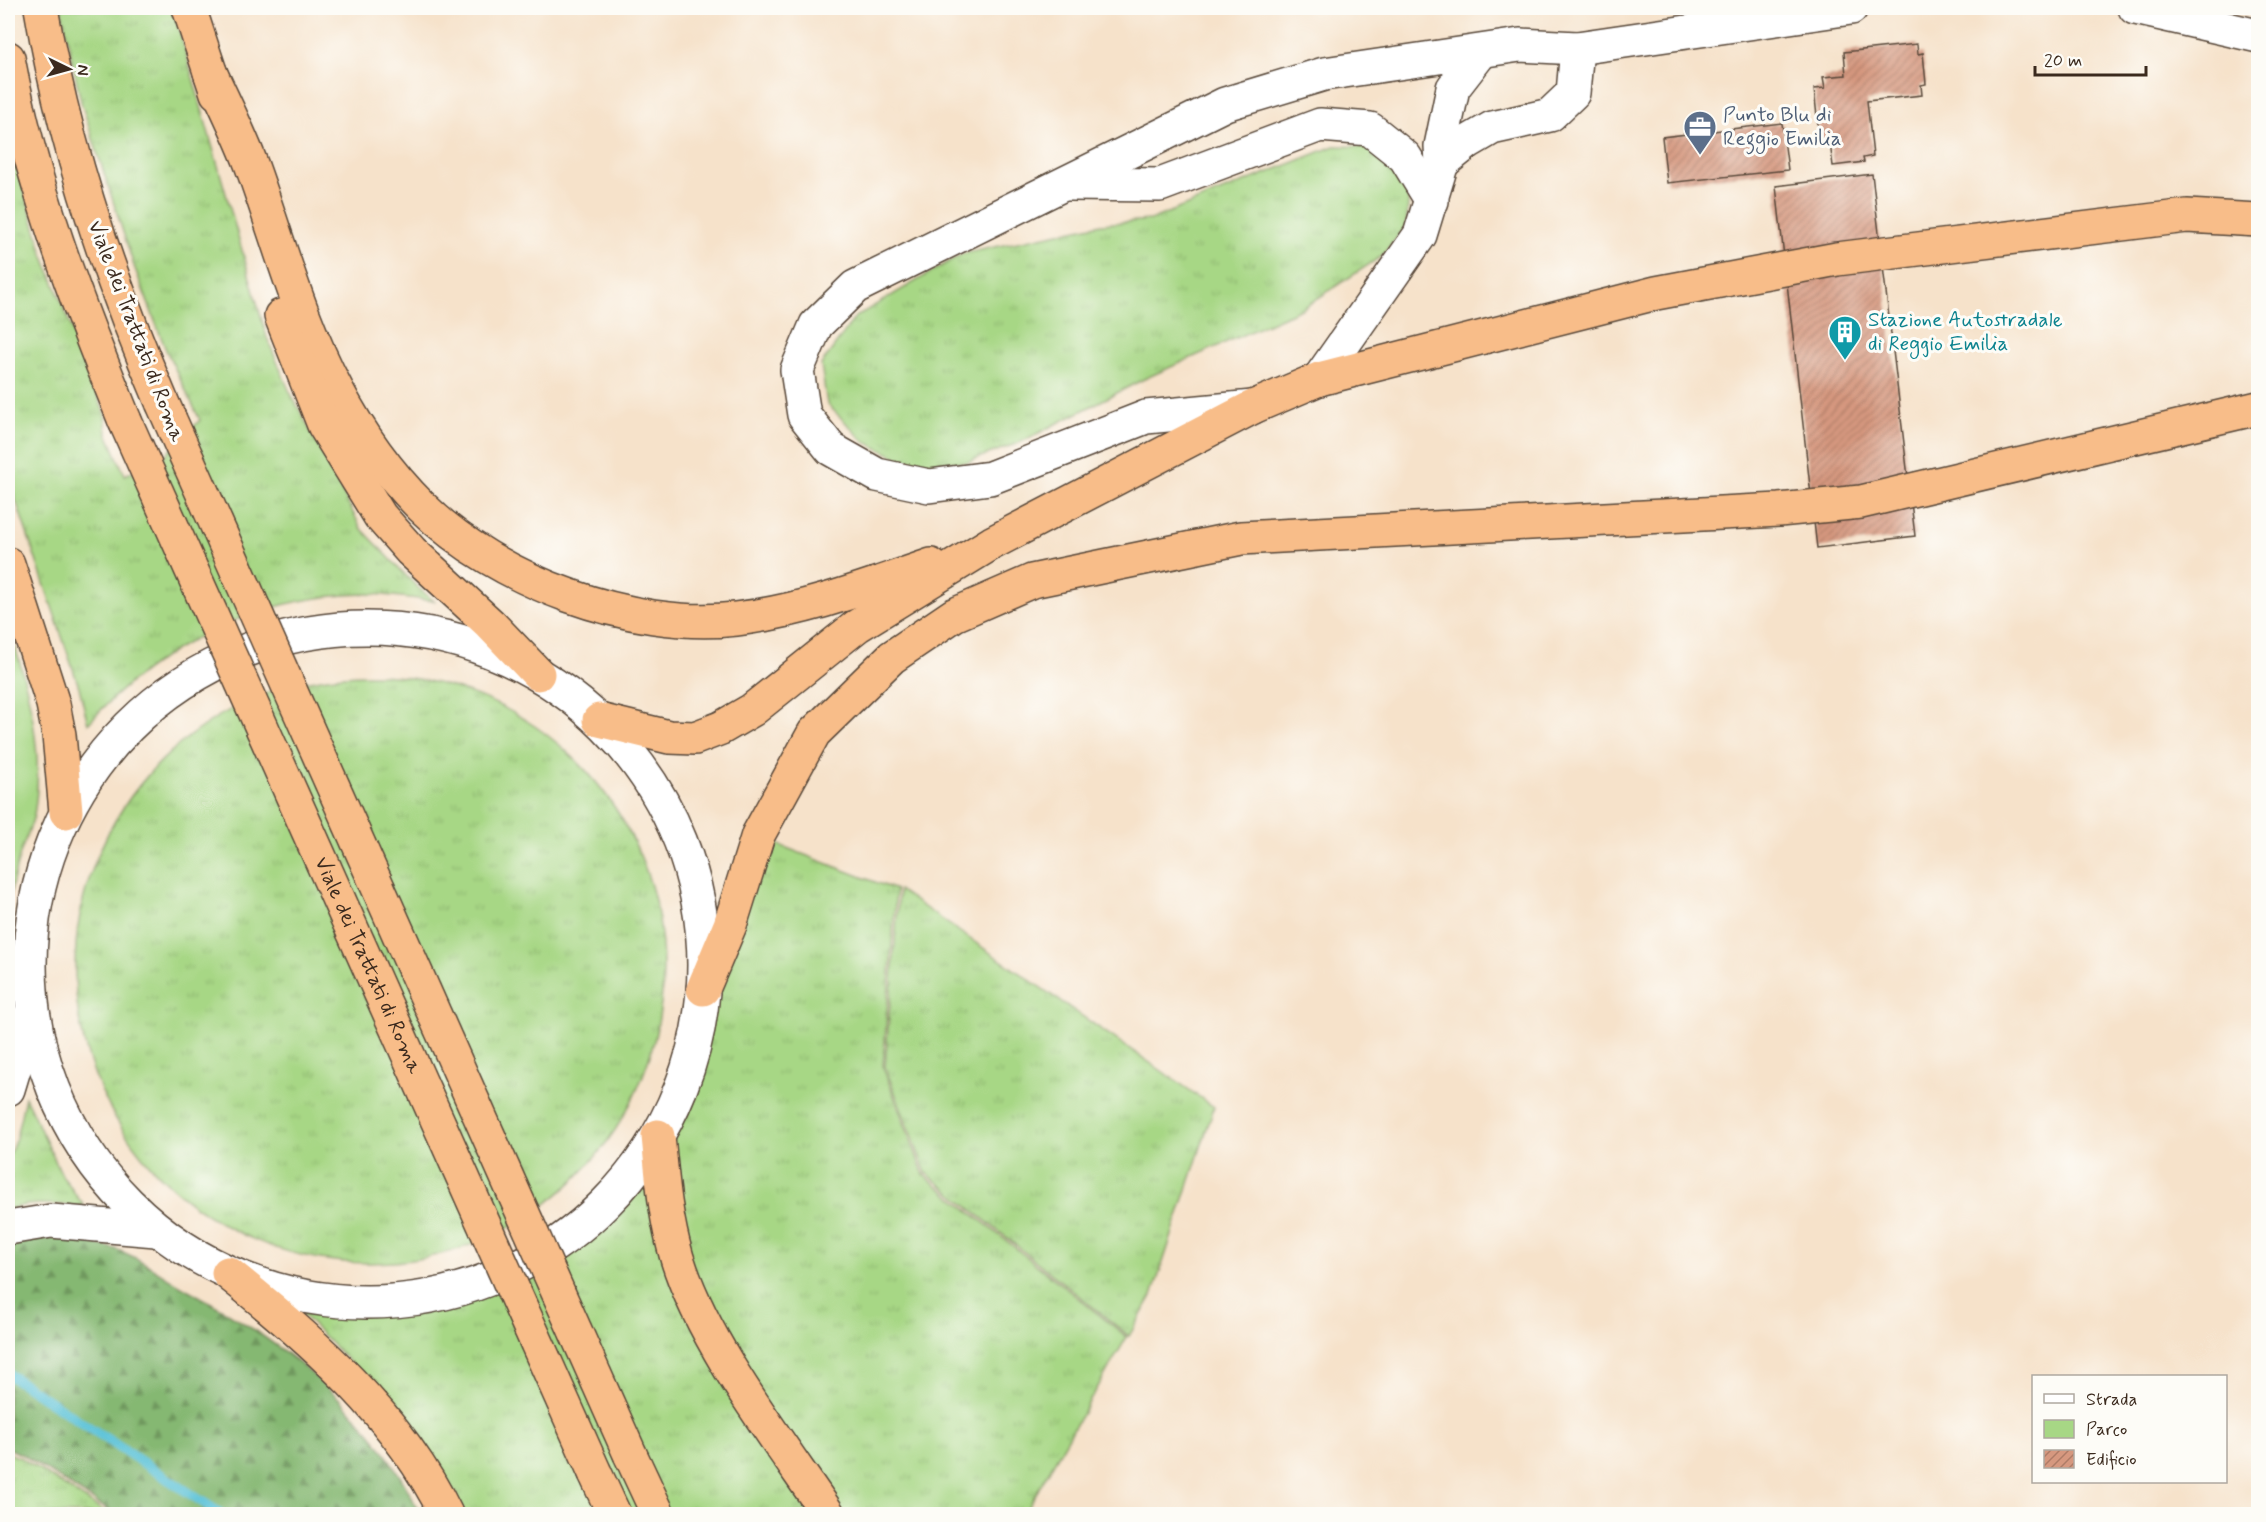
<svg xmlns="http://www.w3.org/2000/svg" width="2266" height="1522" viewBox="0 0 2266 1522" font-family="Mynerve,sans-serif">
  <defs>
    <pattern id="grass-tufts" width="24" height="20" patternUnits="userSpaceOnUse" patternTransform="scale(1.5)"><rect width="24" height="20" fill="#a7d785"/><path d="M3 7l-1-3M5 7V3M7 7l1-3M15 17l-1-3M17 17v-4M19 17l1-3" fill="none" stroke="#91b972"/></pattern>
    <pattern id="forest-firs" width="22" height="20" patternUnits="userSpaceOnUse" patternTransform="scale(1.5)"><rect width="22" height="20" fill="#85b872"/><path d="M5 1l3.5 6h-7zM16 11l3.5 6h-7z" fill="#6e965d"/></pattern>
    <pattern id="building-hatch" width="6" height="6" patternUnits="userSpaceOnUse" patternTransform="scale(1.5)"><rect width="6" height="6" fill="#d6987f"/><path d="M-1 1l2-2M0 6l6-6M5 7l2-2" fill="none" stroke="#af7c67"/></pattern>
  </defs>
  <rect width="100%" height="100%" fill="#fdfcf7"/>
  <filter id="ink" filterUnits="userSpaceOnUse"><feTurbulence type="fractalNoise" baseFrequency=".0167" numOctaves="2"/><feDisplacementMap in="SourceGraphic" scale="12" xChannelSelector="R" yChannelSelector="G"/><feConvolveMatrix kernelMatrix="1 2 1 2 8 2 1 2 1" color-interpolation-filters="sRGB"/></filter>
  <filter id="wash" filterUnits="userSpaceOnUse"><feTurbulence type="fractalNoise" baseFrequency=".008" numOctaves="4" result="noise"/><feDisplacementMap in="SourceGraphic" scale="24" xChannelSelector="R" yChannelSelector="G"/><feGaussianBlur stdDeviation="1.35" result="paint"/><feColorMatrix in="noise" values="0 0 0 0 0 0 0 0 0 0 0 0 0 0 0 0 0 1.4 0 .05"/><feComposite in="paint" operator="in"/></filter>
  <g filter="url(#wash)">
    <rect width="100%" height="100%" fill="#f6e2ca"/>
    <g fill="url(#grass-tufts)" stroke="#718052" stroke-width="1.5">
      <path d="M61,8H173L267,338L289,390L361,528L416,586L434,601C411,599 389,594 366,594C259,596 158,644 88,724L79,687L8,477V136L43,254L105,415L107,433L125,475L165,455L200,420L166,350L134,266L81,102Z"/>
      <path d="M1334,146L1370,147L1410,183L1406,226L1382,256L1303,308L1144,379L1021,442L967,462L909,463L865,442L827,404L821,365L855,317L962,254L1101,224L1150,220Z"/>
      <circle cx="369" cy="969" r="294"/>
      <path d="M766,840L896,890L883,1067L924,1175L1127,1337L1024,1514H440L452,1491C413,1421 354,1367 298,1310C332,1313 368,1317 402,1313C525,1299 637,1220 686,1105C696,1081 703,1056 708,1031C711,1018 711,1004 714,991C718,975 725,959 730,943C742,909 754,875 766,840Z"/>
      <path d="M899,890L1214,1107L1152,1296L1129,1336L926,1173L885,1067Z"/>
      <path d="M25,1097L63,1177L84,1206C60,1205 30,1201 8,1210V1159L16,1138Z"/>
      <path d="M8,1453L23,1459L108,1514H8Z"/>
    </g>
    <path fill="url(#forest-firs)" stroke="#607148" stroke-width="1.5" d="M55,1238C76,1241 98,1243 118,1250C141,1258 163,1276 185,1288C283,1342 373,1410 420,1514H114L25,1456L8,1448V1248L27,1241Z"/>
    <path fill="#a7d785" stroke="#718052" stroke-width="1.5" d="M8,625C28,684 45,753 34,815C31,828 24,841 20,854C14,874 9,896 8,917Z"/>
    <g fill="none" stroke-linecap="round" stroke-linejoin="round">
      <path stroke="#5bc2d8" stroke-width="10" d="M8,1374L221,1514"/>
    </g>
    <g id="blocks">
      <g fill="url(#building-hatch)">
        <path d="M1917,44L1918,54L1923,53L1926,84L1921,85L1922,95L1867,101L1873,156L1863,158L1864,162L1833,166L1830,143L1820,144L1814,89L1825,88L1823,77L1846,75L1844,52Z"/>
        <path d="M1782,123L1788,170L1667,183L1662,137Z"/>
        <path d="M1872,174L1915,536L1817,548L1776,186Z"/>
      </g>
    </g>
  </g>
  <g filter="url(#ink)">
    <use href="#blocks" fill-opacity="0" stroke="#574638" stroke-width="1.5"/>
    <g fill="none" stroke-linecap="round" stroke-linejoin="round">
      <g stroke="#574638" stroke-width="36">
        <g id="minor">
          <path d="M2135,8L2258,36"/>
          <path d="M1442,163L1468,142L1492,128L1550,115L1573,93L1577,48"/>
          <path d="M1069,184L1160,185L1320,125L1370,129L1405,157L1432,201"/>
          <path d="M1319,379L1420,235L1442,163L1441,146L1453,88L1481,52"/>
          <path d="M1253,407L1146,417L990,478L929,486L877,475L831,449L804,415L797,370L816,325L855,287L1225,104L1324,74L1520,45L1577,48L1851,8"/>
          <circle cx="367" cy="965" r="337"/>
          <path d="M8,1089L31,1013"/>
          <path d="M8,1228L51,1221L156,1230"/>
        </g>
      </g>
      <g stroke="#574638" stroke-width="36">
        <g id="highway">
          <path d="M41,8C64,145 107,274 162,402"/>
          <path d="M189,8L217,93"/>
          <path d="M8,58C31,184 77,303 125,421"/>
          <path d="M210,72C225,105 242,138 254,172C280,245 300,321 337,390C359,432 388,473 422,507C497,581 632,631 736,619C804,611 867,587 931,565"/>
          <path d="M281,316L324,425L380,516L411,551L490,624L538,674"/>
          <path d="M8,564L53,704L59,735L66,812"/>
          <path d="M599,720L669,737L695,738L721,728L752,710L857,626L992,543L1253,407L1319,379L1656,293L1837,259L2187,216L2258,220"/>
          <path d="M703,989L730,925L758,835L814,733L892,657L954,615L1032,581L1241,538L1779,510L1861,502L2258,408"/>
          <path d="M658,1136C662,1177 665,1218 677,1258C703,1343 778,1440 828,1514"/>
          <path d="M228,1273C312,1340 399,1416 446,1514"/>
          <path d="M630,1454L658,1514"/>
          <path d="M595,1473L614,1514"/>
        </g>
      </g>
      <use href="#minor" stroke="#fff" stroke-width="33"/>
      <use href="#highway" stroke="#f8bd89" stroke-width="33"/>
      <g stroke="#574638" stroke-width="36" stroke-linecap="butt">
        <g id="highway-bridge">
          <path d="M162,402L630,1454"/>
          <path id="s1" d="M125,421L595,1473"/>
        </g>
      </g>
      <use href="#highway-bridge" stroke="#f8bd89" stroke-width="33"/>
    </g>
  </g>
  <defs>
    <g id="office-pin" transform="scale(1.725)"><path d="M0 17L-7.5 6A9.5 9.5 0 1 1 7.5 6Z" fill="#5c6f8a" stroke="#fdfcf7"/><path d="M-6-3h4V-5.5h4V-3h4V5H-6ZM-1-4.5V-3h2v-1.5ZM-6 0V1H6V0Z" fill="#fff"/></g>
    <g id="building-pin" transform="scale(1.725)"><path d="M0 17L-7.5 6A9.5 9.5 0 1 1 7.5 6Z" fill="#0f9aa8" stroke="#fdfcf7"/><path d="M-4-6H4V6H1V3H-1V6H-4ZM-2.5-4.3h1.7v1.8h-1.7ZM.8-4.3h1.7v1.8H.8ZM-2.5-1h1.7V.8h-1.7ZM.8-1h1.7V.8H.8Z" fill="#fff"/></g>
  </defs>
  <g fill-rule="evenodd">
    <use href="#office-pin" x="1700" y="127"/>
    <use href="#building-pin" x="1845" y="332"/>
  </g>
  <g text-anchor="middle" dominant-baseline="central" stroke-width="6" stroke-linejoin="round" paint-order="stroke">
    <g font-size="21" fill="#4e5e75" stroke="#fdfcf7" text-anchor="start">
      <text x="1723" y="115">Punto Blu di<tspan x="1723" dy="24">Reggio Emilia</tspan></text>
    </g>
    <g font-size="21" fill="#0d838f" stroke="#fdfcf7" text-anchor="start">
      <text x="1868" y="320">Stazione Autostradale<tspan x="1868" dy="24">di Reggio Emilia</tspan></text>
    </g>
    <g font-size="21" fill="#3b2a1e" stroke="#fdfcf7">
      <text transform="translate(136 331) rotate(69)">Viale dei Trattati di Roma</text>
      <text stroke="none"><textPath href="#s1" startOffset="596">Viale dei Trattati di Roma</textPath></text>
    </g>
  </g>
  <rect width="2266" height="1522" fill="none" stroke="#fdfcf7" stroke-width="30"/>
  <rect x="2032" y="1375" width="195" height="108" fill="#fdfcf7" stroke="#afa8a0" stroke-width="1.5"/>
  <rect x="2044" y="1394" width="30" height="9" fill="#ffffff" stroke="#afa8a0" stroke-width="1.5"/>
  <text x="2086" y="1405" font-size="18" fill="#3b2a1e">Strada</text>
  <rect x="2044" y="1420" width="30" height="18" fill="#a7d785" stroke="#afa8a0" stroke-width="1.5"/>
  <text x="2086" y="1435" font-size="18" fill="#3b2a1e">Parco</text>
  <rect x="2044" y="1450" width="30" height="18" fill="url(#building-hatch)" stroke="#afa8a0" stroke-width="1.5"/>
  <text x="2086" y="1465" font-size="18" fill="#3b2a1e">Edificio</text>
  <g transform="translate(69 69) rotate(95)" stroke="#fdfcf7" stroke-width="4.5" paint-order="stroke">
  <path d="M0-4.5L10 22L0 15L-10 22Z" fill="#3b2a1e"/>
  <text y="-9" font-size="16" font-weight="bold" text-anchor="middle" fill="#3b2a1e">N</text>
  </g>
  <path d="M2035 66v9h111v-9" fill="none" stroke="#3b2a1e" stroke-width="3"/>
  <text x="2044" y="66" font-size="18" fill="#3b2a1e" stroke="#fdfcf7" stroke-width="4.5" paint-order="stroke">20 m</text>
</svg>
